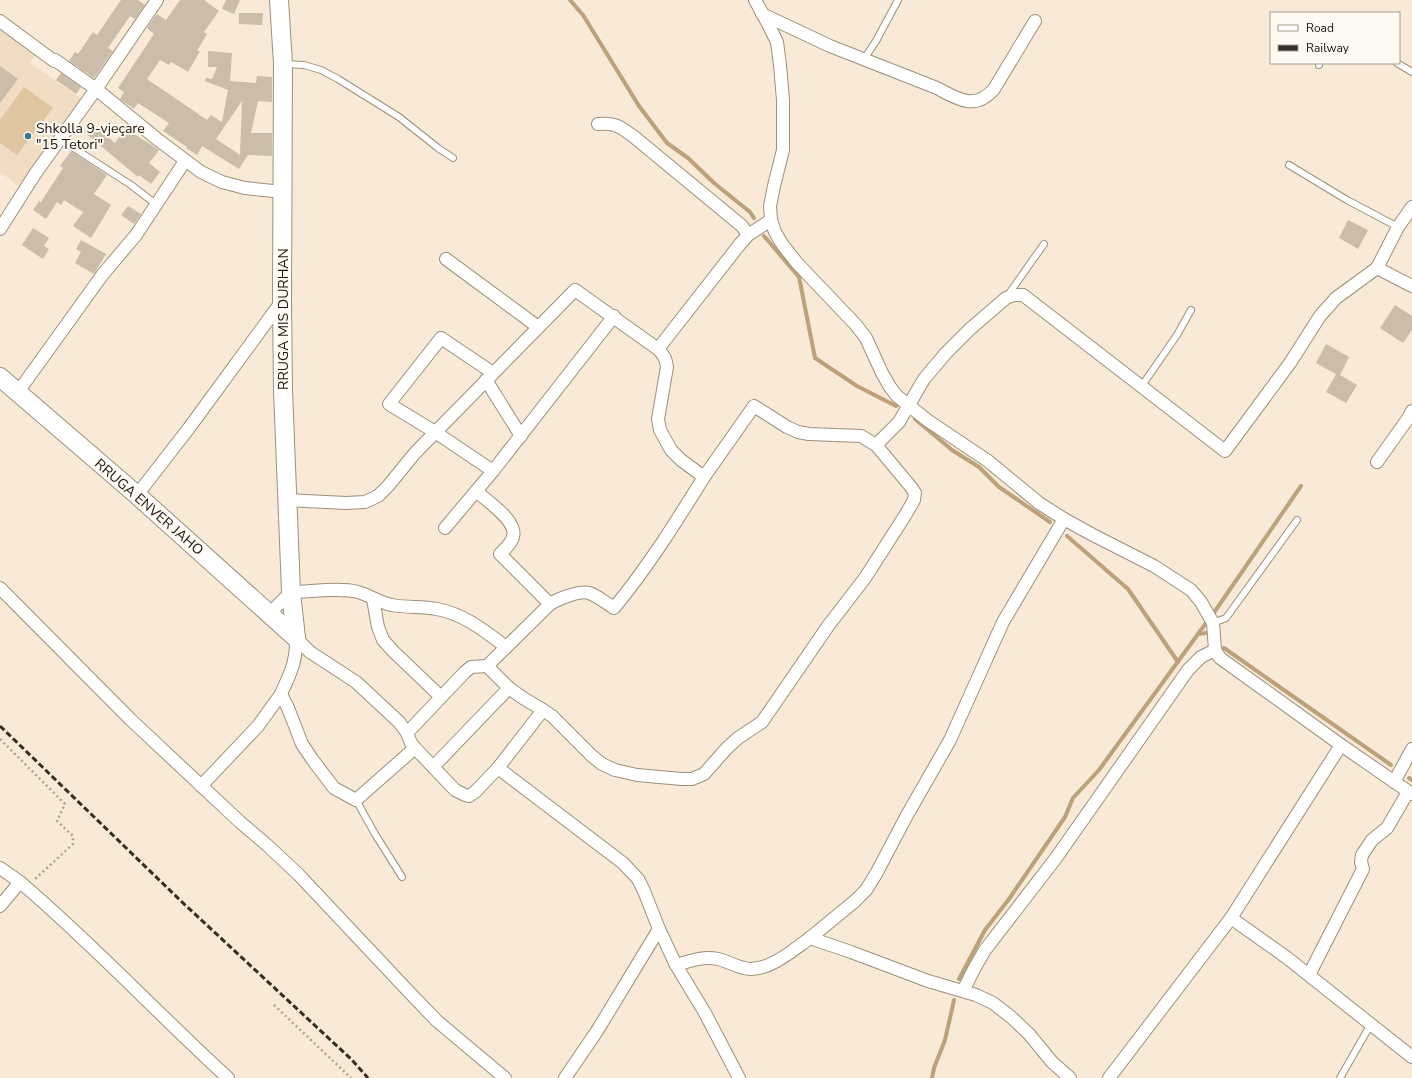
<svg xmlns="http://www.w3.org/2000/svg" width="1412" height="1078" viewBox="0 0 1412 1078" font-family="'Nunito Sans',sans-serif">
  <rect width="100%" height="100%" fill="#f8ead6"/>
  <path fill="#f0ddc3" d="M0,23L38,51L30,63L83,100L20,187L0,172Z"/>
  <path fill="#e0c6a0" d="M24,87L53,108L17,155L0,143V120Z"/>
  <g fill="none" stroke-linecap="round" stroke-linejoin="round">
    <g stroke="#bca17a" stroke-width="4">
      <path d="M570,0L583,15L639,106L667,143L688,158L714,183L750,212L754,218"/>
      <path d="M764,236L799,277L815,358L857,386L896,406"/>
      <path d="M915,419L952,450L979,467L999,487L1050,522"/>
      <path d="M1067,536L1128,589L1178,662"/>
      <path d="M1213,614L1301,486"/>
      <path d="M1198,634L1206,633"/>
      <path d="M1224,648L1391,765"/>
      <path d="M1409,778L1412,780"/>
      <path d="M959,979L985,930L1009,899L1065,817L1073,798L1099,770L1206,623"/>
      <path d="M932,1078L934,1068L945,1040L954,1000"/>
    </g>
  </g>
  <g fill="#cabda9" fill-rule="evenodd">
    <path d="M121,0H138L145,5L135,19L130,16L108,48L113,51L94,78L69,61L75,52L78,54L93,32L97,35Z"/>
    <path d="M180,0H204L219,11L204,32L207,34L197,51H200L188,72L171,62L169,65L160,60L147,79L207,120L211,115L222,122L228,90L205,81L206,78L212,79L217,67H208V51L232,53L230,81L256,83L257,76L272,77V102L258,101L251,133H272V156L248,155L239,169L202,146L197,155L186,148L187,147L163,131L169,123L138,103L134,109L120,99L124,92L118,88L154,34L147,28L157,14L166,20ZM242,101L240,155L216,139Z"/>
    <path d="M226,0H240L234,14L222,9Z"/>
    <path d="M239,13H263L262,25L239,24Z"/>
    <path d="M0,66L18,79L0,103Z"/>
    <path d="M61,73L81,87L76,94L56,80Z"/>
    <path d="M91,123L115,143L125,128L159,150L149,163L160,172L151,184L139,175L138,177L84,132Z"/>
    <path d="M71,151L107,175L94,194L111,205L91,238L73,226L83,212L64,200L61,205L57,202L46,219L33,210L39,201L41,202L63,168L60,166Z"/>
    <path d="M128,206L141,214L134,224L121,215Z"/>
    <path d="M1348,220L1368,230L1358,249L1339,238Z"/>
    <path d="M33,228L49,238L44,246L49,249L43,259L22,245Z"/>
    <path d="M81,240L106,254L94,274L75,263L81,252L76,249Z"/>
    <path d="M1395,305L1412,316V330L1403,343L1380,328Z"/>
    <path d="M1326,344L1349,357L1340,375L1357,385L1346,403L1326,392L1336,374L1316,363Z"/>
  </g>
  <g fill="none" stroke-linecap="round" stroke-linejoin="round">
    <g stroke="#9c907d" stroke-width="8">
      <g id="lane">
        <path d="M864,59L876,41L898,0"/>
        <path d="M1397,63L1412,72"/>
        <path d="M284,64L304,65L321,70L338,79L399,117L438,148L453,158"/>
        <path d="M1319,65V63"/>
        <path d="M60,139L131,185L157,205"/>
        <path d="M1289,165L1347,200L1398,227"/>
        <path d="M1008,295L1044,244"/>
        <path d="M1141,387L1177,335L1191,310"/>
        <path d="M1213,623L1226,618L1297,520"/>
        <path d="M356,800L375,834L402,877"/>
        <path d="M1340,1078L1371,1024"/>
      </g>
    </g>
    <g stroke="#9c907d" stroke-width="14">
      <g id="street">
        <path d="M755,0L768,24L777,42L780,65L783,100V150L774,186L770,206L771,220L775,232L782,244L797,263L856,325L866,338L882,373L890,387L897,396L927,420L988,461L1039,503L1064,519L1093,535L1154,566L1191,590L1201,602L1213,623L1215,650L1220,658L1341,745L1412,794"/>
        <path d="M762,14L830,46L937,88C958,99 975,111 994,89L1035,21"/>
        <path d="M0,21L54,61L55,60L96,89L157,0"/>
        <path d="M598,124C616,123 619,126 633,136L742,226L748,235"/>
        <path d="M0,229L35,174L96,89L157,139L201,172L222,182L245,188L283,192"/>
        <path d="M446,259L538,327"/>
        <path d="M1377,268L1412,286"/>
        <path d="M493,373L441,338L389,404L435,432L493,471"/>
        <path d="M486,380L521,436"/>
        <path d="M18,392L103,274L136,235L185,161"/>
        <path d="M1377,462L1409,417L1412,411"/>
        <path d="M704,477L754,406L787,427L798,432L809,434L861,436L876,445"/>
        <path d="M476,491C487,501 518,521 513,537C511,544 505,549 500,554L550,604"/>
        <path d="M137,495L189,428L282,301"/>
        <path d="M286,500L346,503L365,502L378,496L388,486L415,453L575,290L658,349"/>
        <path d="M445,528L493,471L614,316"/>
        <path d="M0,588L131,720L240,822L267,845L298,874L410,993L437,1021L505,1078"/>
        <path d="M373,599L378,627L383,640L394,652L441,697"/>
        <path d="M269,614L291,592C310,592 339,587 358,592C369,595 380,603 392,605C407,608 422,606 437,609C464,614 485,631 506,647"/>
        <path d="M296,638C297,662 290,673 281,694L288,708L302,744L312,759L334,788L356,800L415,748L455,790L465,795L469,796L475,792L498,768L623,863L638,879L644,891L659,929L676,965L705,1013L739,1078"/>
        <path d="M296,638L310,652L356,682L399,722L407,733"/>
        <path d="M487,666L550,604C558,599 580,590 589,593C598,596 606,603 614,608C648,567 676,522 704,477L681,460L671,450L660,430L658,419L667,367C666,359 664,355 658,349L740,244L748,235L771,220"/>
        <path d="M543,710L552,716L592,756L602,764L615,770L637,775L682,779H692L704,774L727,748L738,738L762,722L828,626L865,578L906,514L914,500L915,493L911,487L876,445L899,422L924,379L946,353L970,329L1006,298L1014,295H1023L1225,451L1290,363L1320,316L1336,298L1377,268L1398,227L1412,207"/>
        <path d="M415,748L411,743L407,733L465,672L471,667L487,666L509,688L523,698L543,710L498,768"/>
        <path d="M433,767L509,688"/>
        <path d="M1394,782L1412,749"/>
        <path d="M201,786L258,726L281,694"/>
        <path d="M0,868L20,882L0,906"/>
        <path d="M20,882C93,944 158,1014 228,1078"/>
        <path d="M1231,918L1286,957L1412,1057"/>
        <path d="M810,938L855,901L866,890L876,874L906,817L950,740L1003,622L1064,519"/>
        <path d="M676,965C690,961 703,956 718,959C728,961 740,969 750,969C772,969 793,950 810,938L851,952L928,981L976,995L993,1003L1011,1017L1029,1034L1052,1062L1070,1078"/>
        <path d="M1309,975L1363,869L1361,862L1362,855L1372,840L1387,828L1408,792"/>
        <path d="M963,991L974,969L985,950L1056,858L1188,670L1201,657L1215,650"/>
        <path d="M565,1078L597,1031L659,929"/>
        <path d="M1109,1078L1231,918L1341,745"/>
      </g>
    </g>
    <g stroke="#9c907d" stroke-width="20">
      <g id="secondary">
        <path d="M279,0L283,64L282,301L283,390L291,592L296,638"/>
        <path d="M0,377L137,495L296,638"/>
      </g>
    </g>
    <g stroke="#aea393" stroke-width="2.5" stroke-dasharray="2 3" stroke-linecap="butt">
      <path d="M0,739L65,804L57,821L73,836V844L35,879"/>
      <path d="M274,1005L351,1078"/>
    </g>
    <use href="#lane" stroke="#fff" stroke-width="6"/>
    <use href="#street" stroke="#fff" stroke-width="12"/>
    <use href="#secondary" stroke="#fff" stroke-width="18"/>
    <path stroke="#342e25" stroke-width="3" stroke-dasharray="6 3" stroke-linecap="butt" d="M0,726L182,902L351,1059L368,1078"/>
  </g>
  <circle fill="#3b768e" stroke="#fef9f1" stroke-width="1.5" cx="28" cy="136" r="4"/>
  <g text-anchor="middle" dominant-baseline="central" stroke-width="4" stroke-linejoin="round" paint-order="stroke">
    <g font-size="14" fill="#19140d" stroke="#fef9f1" text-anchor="start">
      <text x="36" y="128">Shkolla 9-vjeçare<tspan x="36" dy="16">"15 Tetori"</tspan></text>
    </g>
    <g font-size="14" fill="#19140d" stroke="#fef9f1">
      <text transform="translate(283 319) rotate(-90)">RRUGA MIS DURHAN</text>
      <text transform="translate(149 507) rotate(41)">RRUGA ENVER JAHO</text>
    </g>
  </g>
  <rect x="1270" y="12" width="130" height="52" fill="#fef9f1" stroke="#a29d96"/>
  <rect x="1278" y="25" width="20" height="6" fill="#ffffff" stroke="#a29d96"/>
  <text x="1306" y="32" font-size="12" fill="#19140d">Road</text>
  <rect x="1278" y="45" width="20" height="6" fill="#342e25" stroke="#a29d96"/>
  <text x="1306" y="52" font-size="12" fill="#19140d">Railway</text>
</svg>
